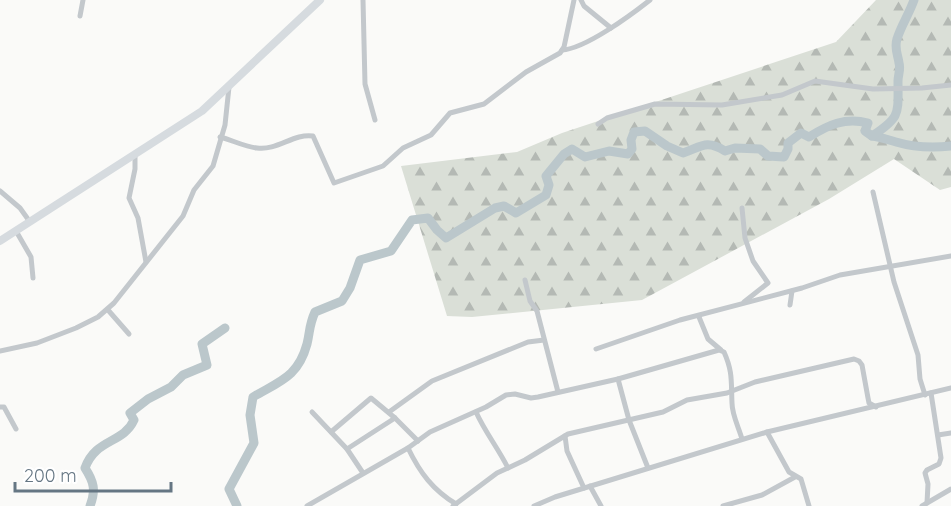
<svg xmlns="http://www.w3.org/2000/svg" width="951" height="506" viewBox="0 0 951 506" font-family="Quicksand,sans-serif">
  <defs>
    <pattern id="forest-firs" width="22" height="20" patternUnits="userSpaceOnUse" patternTransform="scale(1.5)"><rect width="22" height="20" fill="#dadfd7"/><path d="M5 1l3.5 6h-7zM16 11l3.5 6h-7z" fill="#b4b9b4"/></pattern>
  </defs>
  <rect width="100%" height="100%" fill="#fafaf8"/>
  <path fill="url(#forest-firs)" d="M876,0H951V187L940,190L894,159L829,199L642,300L472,317L447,316L401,166L517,152L562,133L836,42Z"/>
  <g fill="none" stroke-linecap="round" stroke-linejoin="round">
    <g stroke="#bbc7cb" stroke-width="9">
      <path d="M872,136C881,137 888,140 896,142C913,147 933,148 951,146"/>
      <path d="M90,506C96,490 94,482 85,468C96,438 123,444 134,420L130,413L148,399L171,387L183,375L207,365L202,344L225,328"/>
      <path d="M237,506L229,489L254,443L250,415L253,397C280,381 298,377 307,344C310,332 309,325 315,312L342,301L350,288L360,260L391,251L412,220L428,218L437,230L446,238L495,208L504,206L516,213L546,195L549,185L546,176L564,154L572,149L585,157L609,151L628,154L632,149L631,140L634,132L645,131L667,146L683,153C701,147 706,139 725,151L735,148L760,149L768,156L784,157L788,149V143L801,133L809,137C828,125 845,117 868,123L865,131L872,136C901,117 898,114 898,81C898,75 901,69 899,63C898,55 894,48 897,39C901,26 909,14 914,0"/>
    </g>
    <g stroke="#c3c8cc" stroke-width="5">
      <path d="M363,0L365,84L375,120"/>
      <path d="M581,0L584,6L611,28"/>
      <path d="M80,16L83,0"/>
      <path d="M562,50C585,49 631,15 650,0"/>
      <path d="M598,124L607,118L655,104L722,105L782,95L815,81L873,89L922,88L951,85"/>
      <path d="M220,137C232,140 245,147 257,148C277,151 294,133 313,136L334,183L383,166L403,148L431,135L450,113L484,104L526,72L560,53L564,47L574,0"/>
      <path d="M135,154V169L129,198L138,218L146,262"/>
      <path d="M0,191L20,208L30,222"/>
      <path d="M873,192L894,282L918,355L920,379L925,395"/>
      <path d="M742,208L745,238L753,261L768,283L744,302"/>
      <path d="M16,231L31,257L33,278"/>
      <path d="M525,280L530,301L537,311L558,392"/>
      <path d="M790,305L792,291"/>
      <path d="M108,310L129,334"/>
      <path d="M699,317L708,339L721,350"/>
      <path d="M596,349L680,320L802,288L840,275L951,256"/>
      <path d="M0,351L37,343L76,328L98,317L114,303L183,216L194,190L213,166L225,125L229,87"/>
      <path d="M618,379L629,420L648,468"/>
      <path d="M0,407H4L16,429"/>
      <path d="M312,412L347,449L363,473"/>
      <path d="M389,412L432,381L528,342L544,340"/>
      <path d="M476,412C485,432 498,448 508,468"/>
      <path d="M331,432L371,398L395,418L418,441"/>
      <path d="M767,432L789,472L801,479L809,506"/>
      <path d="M938,435L951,433"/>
      <path d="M565,436L567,451L584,488"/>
      <path d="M408,448C420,473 433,490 456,504"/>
      <path d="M347,449L395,418"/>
      <path d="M590,486L601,506"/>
      <path d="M927,503L928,484L925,473L927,470L939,464L941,458L931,393"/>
      <path d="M307,506L408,448L430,432L486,407L506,395L515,394L531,398L538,397L618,379L719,350L724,352C733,372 731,382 732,403C732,415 739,428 742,439"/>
      <path d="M453,506L497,473L525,460L568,434L663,412L687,400L727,393L755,382L854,359L859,361L862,365L868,398L869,403L876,407"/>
      <path d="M534,506L555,497L767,432L951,388"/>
      <path d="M723,506L762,495L795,477"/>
      <path d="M922,506L951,489"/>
    </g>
    <path stroke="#d6dbdf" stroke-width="8" d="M0,241L202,111L320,0"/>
  </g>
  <path d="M15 482v9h156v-9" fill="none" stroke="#657683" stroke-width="3"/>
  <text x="24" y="482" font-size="18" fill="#657683" stroke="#ffffff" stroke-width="4.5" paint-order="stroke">200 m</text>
</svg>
